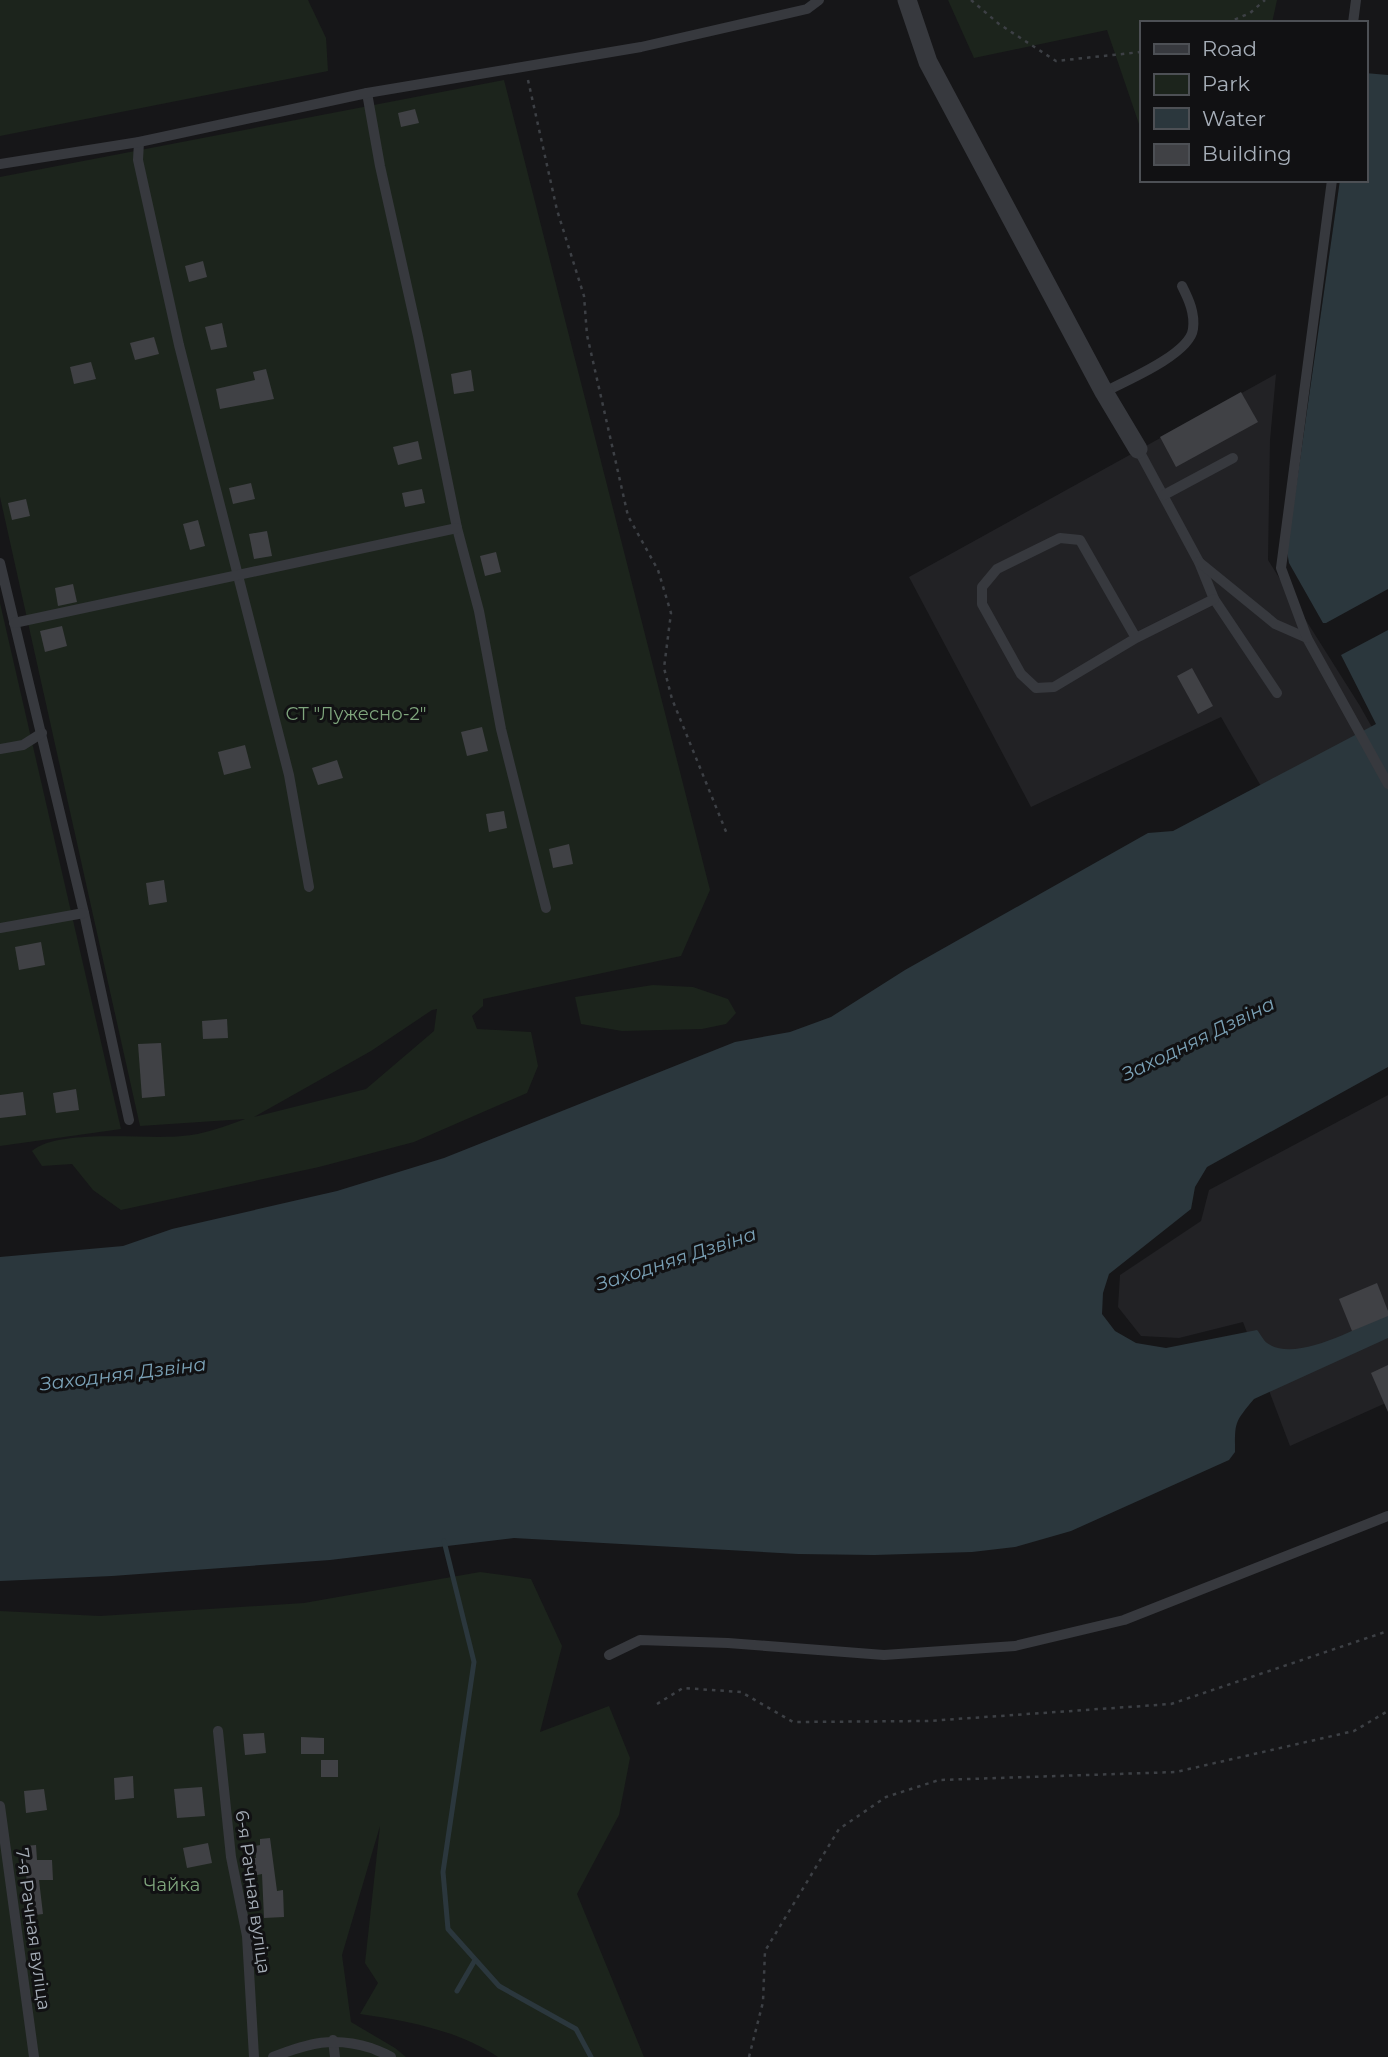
<svg xmlns="http://www.w3.org/2000/svg" width="1388" height="2057" viewBox="0 0 1388 2057" font-family="Montserrat,sans-serif">
  <rect width="100%" height="100%" fill="#161618"/>
  <g fill="#222225">
    <path d="M1276,374L1270,440L1268,560L1360,706L1388,756V1006L1221,717L1031,807L909,577Z"/>
    <path d="M1388,1095V1402L1290,1446L1243,1322L1179,1338L1141,1336L1118,1307L1120,1275L1201,1221L1209,1190Z"/>
  </g>
  <g fill="#1c241c" fill-rule="evenodd">
    <path d="M0,0H308L326,38L328,71L0,136Z"/>
    <path d="M948,0H1277L1272,23H1141L1140,127L1107,30L974,58Z"/>
    <path d="M504,80L710,890L681,956L483,999V1006L472,1016L477,1029L531,1032L538,1066L527,1093L414,1142L319,1167L121,1210L93,1190L72,1164L42,1166L32,1151C59,1128 146,1140 182,1136C202,1135 226,1126 245,1119L140,1126L0,497V177ZM437,1009L434,1031L366,1089L254,1117L371,1051L432,1010Z"/>
    <path d="M0,603L121,1129L0,1146Z"/>
    <path d="M653,985L693,987L728,999L736,1013L726,1024L702,1029L622,1031L581,1024L575,997Z"/>
    <path d="M480,1572L531,1579L562,1646L540,1732L609,1706L630,1758L619,1815L577,1894L644,2057H498C458,2030 407,2021 360,2014L378,1983L365,1963L380,1826L342,1955L351,2022L395,2048L406,2057H0V1611L100,1616L304,1603Z"/>
  </g>
  <g fill="#2b373d">
    <path d="M1365,73L1388,75V589L1326,623H1323L1289,563L1287,551L1340,180H1365Z"/>
    <path d="M1388,630V1067L1207,1167L1195,1187L1191,1209L1109,1274L1103,1293L1102,1314L1115,1331L1136,1343L1166,1348L1257,1330C1260,1333 1263,1340 1267,1343C1296,1364 1360,1326 1388,1314V1338L1254,1399C1234,1423 1235,1422 1235,1452L1229,1460L1071,1531L1015,1547L972,1552L874,1555L798,1554L514,1538L330,1560L112,1576L0,1581V1257L123,1246L172,1229L337,1191L444,1158L735,1042L790,1032L831,1017L905,970L1148,833L1173,831L1376,724L1341,655Z"/>
  </g>
  <g fill="none" stroke-linecap="round" stroke-linejoin="round">
    <g stroke="#2b373d" stroke-width="5">
      <path d="M444,1541L474,1662L443,1872L448,1929L499,1986L576,2029L591,2057"/>
      <path d="M457,1991L475,1960"/>
    </g>
  </g>
  <g fill="#404145">
    <path d="M415,109L419,123L401,127L398,113Z"/>
    <path d="M203,261L207,277L189,282L185,266Z"/>
    <path d="M222,323L227,347L211,350L205,327Z"/>
    <path d="M154,337L159,354L135,360L130,343Z"/>
    <path d="M91,362L96,379L74,384L70,367Z"/>
    <path d="M266,369L274,399L220,409L216,389L255,380L253,372Z"/>
    <path d="M471,370L474,391L454,394L451,374Z"/>
    <path d="M1241,392L1258,422L1176,467L1160,437Z"/>
    <path d="M418,441L422,459L398,465L393,447Z"/>
    <path d="M251,483L255,499L233,504L229,488Z"/>
    <path d="M422,489L425,503L405,507L402,493Z"/>
    <path d="M26,499L30,516L12,520L8,503Z"/>
    <path d="M198,520L205,546L190,550L183,524Z"/>
    <path d="M267,531L272,556L254,559L249,534Z"/>
    <path d="M496,552L501,572L485,576L480,556Z"/>
    <path d="M73,584L77,602L58,606L55,588Z"/>
    <path d="M62,626L67,646L45,652L40,631Z"/>
    <path d="M1192,668L1213,706L1198,714L1177,676Z"/>
    <path d="M482,727L488,751L467,756L461,732Z"/>
    <path d="M245,745L251,768L224,775L218,752Z"/>
    <path d="M337,760L343,778L318,785L312,768Z"/>
    <path d="M504,811L507,828L489,832L486,814Z"/>
    <path d="M569,844L573,864L553,868L549,849Z"/>
    <path d="M164,880L167,902L149,905L146,883Z"/>
    <path d="M41,942L45,965L19,970L15,947Z"/>
    <path d="M227,1019L228,1038L203,1039L202,1021Z"/>
    <path d="M161,1043L165,1096L142,1098L138,1044Z"/>
    <path d="M76,1089L79,1110L56,1113L53,1093Z"/>
    <path d="M23,1092L26,1115L0,1118V1095Z"/>
    <path d="M1377,1283L1388,1311V1316L1352,1331L1339,1299Z"/>
    <path d="M1388,1365V1412L1371,1373Z"/>
    <path d="M264,1733L266,1753L245,1755L243,1734Z"/>
    <path d="M301,1737L324,1738V1754H301Z"/>
    <rect x="321" y="1760" width="17" height="17"/>
    <path d="M133,1776L134,1798L115,1800L114,1778Z"/>
    <path d="M202,1787L205,1816L177,1818L174,1789Z"/>
    <path d="M44,1789L47,1810L26,1813L24,1791Z"/>
    <path d="M270,1838L277,1891L283,1890L284,1917L264,1918L262,1874L253,1876L251,1858H256L255,1846L260,1845V1839Z"/>
    <path d="M208,1843L212,1863L187,1868L183,1848Z"/>
    <path d="M36,1845L37,1860H52L53,1880H39L43,1914L28,1916L25,1846Z"/>
  </g>
  <g fill="none" stroke-linecap="round" stroke-linejoin="round">
    <g stroke="#3d4045" stroke-width="2.5" stroke-dasharray="3.5 5" stroke-linecap="butt">
      <path d="M971,0L999,24L1056,61L1141,52"/>
      <path d="M1227,23L1250,13L1265,0"/>
      <path d="M528,80L557,210L584,296L587,335L628,516L658,570L671,613L664,668L672,699L727,834"/>
      <path d="M657,1704L683,1688L741,1692L793,1722L928,1721L1171,1704L1388,1631"/>
      <path d="M749,2057L763,2002L765,1951L839,1829L886,1797L939,1780L1176,1772L1354,1731L1388,1711"/>
    </g>
    <g stroke="#37393e" stroke-width="10">
      <path d="M1353,23L1356,0"/>
      <path d="M367,93L380,166L418,336L457,528L479,611L501,729L546,908"/>
      <path d="M139,142L138,160L179,345L289,775L309,887"/>
      <path d="M0,164L139,142L367,93L641,47L807,9L819,0"/>
      <path d="M1104,392C1126,381 1190,354 1193,329C1195,313 1189,300 1182,286"/>
      <path d="M1138,449L1199,562L1214,599L1277,693"/>
      <path d="M1164,495L1233,458"/>
      <path d="M1199,562L1275,624L1307,638L1388,784"/>
      <path d="M0,563L84,913L129,1120"/>
      <path d="M14,623L457,528"/>
      <path d="M1136,638L1080,540L1060,538L997,569L982,587V604L1021,674L1036,688L1054,687L1136,638L1214,599"/>
      <path d="M1307,638L1281,568L1332,180"/>
      <path d="M0,749L23,745L42,733"/>
      <path d="M0,928L84,913"/>
      <path d="M609,1655L640,1640L728,1643L884,1655L1015,1646L1124,1620L1388,1516"/>
      <path d="M218,1731L231,1857L247,1936L254,2057"/>
      <path d="M0,1806L34,2057"/>
      <path d="M333,2040L335,2057"/>
      <path d="M273,2057C309,2043 333,2036 371,2048C378,2051 385,2053 391,2057"/>
    </g>
    <path stroke="#37393e" stroke-width="19" d="M907,0L928,62L1104,392L1138,449"/>
  </g>
  <g text-anchor="middle" dominant-baseline="central" stroke-width="6" stroke-linejoin="round" paint-order="stroke">
    <g font-size="18" fill="#7fa67d" stroke="#111113">
      <text x="356" y="714">СТ "Лужесно-2"</text>
      <text x="172" y="1885">Чайка</text>
    </g>
    <g font-size="18" fill="#a7afb9" stroke="#111113">
      <text transform="translate(253 1892) rotate(82)">6-я Рачная вуліца</text>
      <text transform="translate(33 1929) rotate(82)">7-я Рачная вуліца</text>
    </g>
    <g font-size="19" font-style="italic" fill="#7ba2b7" stroke="#111113">
      <text transform="translate(1198 1039) rotate(-26)">Заходняя Дзвіна</text>
      <text transform="translate(676 1259) rotate(-18)">Заходняя Дзвіна</text>
      <text transform="translate(123 1374) rotate(-7)">Заходняя Дзвіна</text>
    </g>
  </g>
  <rect x="1140" y="21" width="228" height="161" fill="#111113" stroke="#4d5055" stroke-width="2"/>
  <rect x="1154" y="44" width="35" height="10" fill="#37393e" stroke="#4d5055" stroke-width="2"/>
  <text x="1202" y="56" font-size="21" fill="#a7afb9">Road</text>
  <rect x="1154" y="74" width="35" height="21" fill="#1c241c" stroke="#4d5055" stroke-width="2"/>
  <text x="1202" y="91" font-size="21" fill="#a7afb9">Park</text>
  <rect x="1154" y="108" width="35" height="21" fill="#2b373d" stroke="#4d5055" stroke-width="2"/>
  <text x="1202" y="126" font-size="21" fill="#a7afb9">Water</text>
  <rect x="1154" y="144" width="35" height="21" fill="#404145" stroke="#4d5055" stroke-width="2"/>
  <text x="1202" y="161" font-size="21" fill="#a7afb9">Building</text>
</svg>
